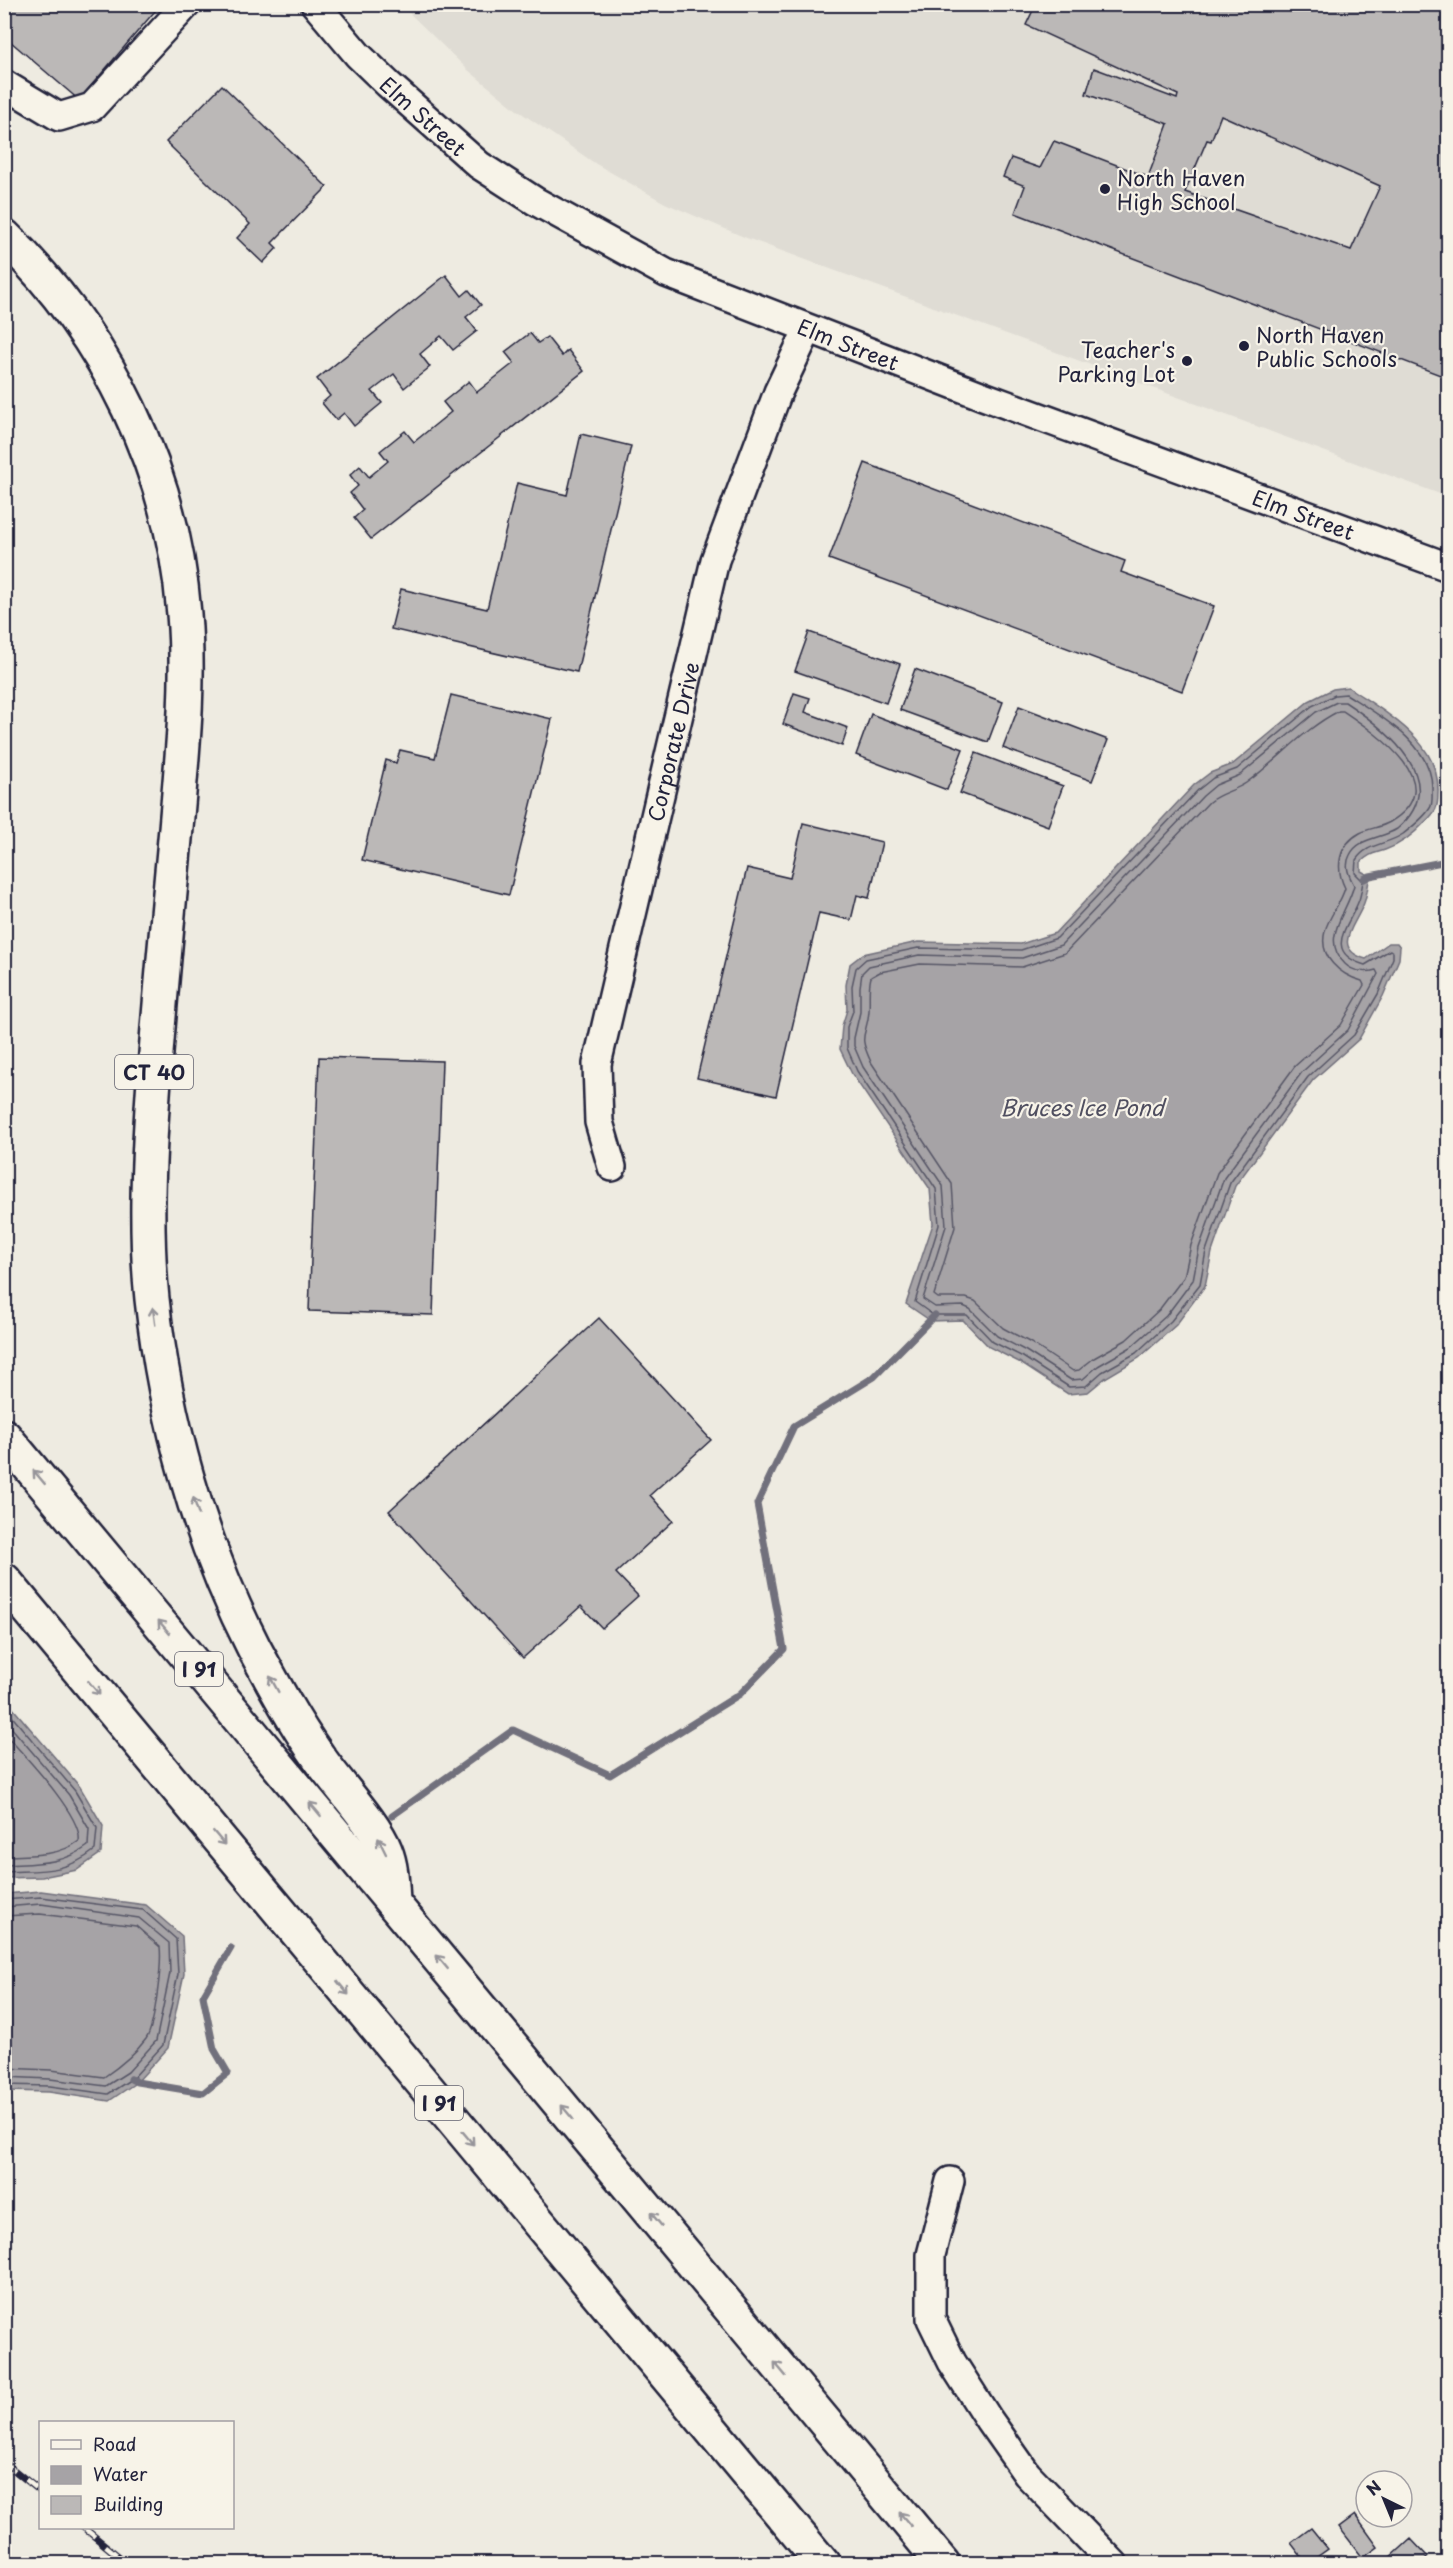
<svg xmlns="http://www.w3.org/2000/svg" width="1453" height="2568" viewBox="0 0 1453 2568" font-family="'Playpen Sans',sans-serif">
  <rect width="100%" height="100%" fill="#eeebe1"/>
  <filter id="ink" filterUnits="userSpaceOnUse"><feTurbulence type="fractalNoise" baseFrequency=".0167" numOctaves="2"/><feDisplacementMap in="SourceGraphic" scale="12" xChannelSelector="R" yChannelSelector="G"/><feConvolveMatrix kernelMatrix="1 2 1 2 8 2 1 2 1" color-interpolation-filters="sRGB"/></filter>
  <g filter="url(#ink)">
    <path fill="#dfdcd4" d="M401,5H1448V497L744,237L665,203L596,164L517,110L468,70Z"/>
    <g fill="#a6a3a6" stroke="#716f7b" stroke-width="1.5">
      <path d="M1348,687C1385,713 1441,741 1438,794C1438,807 1436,812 1426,821C1415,833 1400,845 1385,850C1374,854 1370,853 1361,862V871L1370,876C1368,884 1367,895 1364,903C1356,925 1330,948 1366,959L1389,943H1397L1400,947L1399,959L1383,996L1359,1039L1313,1080L1235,1186L1212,1252L1205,1286L1176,1325L1139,1358L1105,1378L1088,1392L1068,1394L1019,1362L989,1347L963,1320L931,1321L906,1304L933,1224L930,1189L852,1074L840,1049L842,1026L847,1010L846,985L850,964L863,954L918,942L1021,944L1055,933L1194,785L1210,773L1233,764L1309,701L1333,689Z"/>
      <path d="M5,1699L80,1787L103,1826L101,1853L77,1870L42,1877L5,1878Z"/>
      <path d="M41,1891L146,1905L182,1936L184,1974L168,2048L137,2082L109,2101L49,2092L5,2091V1894Z"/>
    </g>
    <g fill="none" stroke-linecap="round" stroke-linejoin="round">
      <g stroke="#575666" stroke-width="1.5">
        <path d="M1346,694C1379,715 1434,745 1432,790C1432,796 1433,804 1430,808C1424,818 1412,827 1403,834C1387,845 1367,843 1356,860L1355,873L1363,881C1362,887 1361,894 1359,900C1350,925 1321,952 1365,965L1390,950L1393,952V958L1378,994L1354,1035L1308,1077L1230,1183L1206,1251L1200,1284L1171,1321L1136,1353L1102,1372L1086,1386L1069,1387L1023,1357L993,1342L967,1315H933L915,1302L939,1225L936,1189L857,1071L847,1048V1027L853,1011L852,986L856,968L866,959L918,948L1021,950L1057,938L1198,790L1213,778L1237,769L1312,706L1335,695Z"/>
        <path d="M1337,702H1345C1386,729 1453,782 1397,829C1381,839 1359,837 1350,855C1344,866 1349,876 1354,885C1348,912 1319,939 1345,964C1353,972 1366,973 1376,970L1378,974L1348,1030L1302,1072L1224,1178L1199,1248L1193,1280L1166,1316L1131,1347L1098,1366L1083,1379L1071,1380L1026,1351L997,1336L970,1309L963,1306L935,1307L923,1299L946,1226L943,1186L863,1067L854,1046V1038L860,1012V987L862,973L869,966L919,955L1022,958L1061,945L1203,796L1216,785L1240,775L1316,712Z"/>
        <path d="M1339,711H1343C1377,734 1453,785 1390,822C1380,828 1369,828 1360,833C1338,845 1335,868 1345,888C1341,903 1329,916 1325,931C1318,957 1340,975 1362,981L1364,985L1341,1025L1295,1066L1217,1173L1191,1245L1184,1277L1159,1310L1126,1340L1094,1358L1079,1370L1073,1371L1031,1343L1003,1328L975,1301L966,1298H938L934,1295L955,1227L952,1184L871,1062C857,1032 867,1038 869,1011C870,999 868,988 871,977L880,972L920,964L1022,967L1065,953L1209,802C1220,793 1234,791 1246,783C1279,760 1303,729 1339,711Z"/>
        <path d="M4,1707L75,1791L97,1828L95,1850C65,1874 41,1870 4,1872"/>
        <path d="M4,1719L69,1795L89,1829L88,1846C63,1865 35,1863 4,1865"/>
        <path d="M4,1733C22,1753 83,1816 79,1841C58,1857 30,1855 4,1856"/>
        <path d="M4,1900L41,1897L143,1910L176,1939L178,1974L163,2045L133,2078L108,2094L50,2086L4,2085"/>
        <path d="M4,1907L41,1904L139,1918L169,1943L170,1973L156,2041L128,2072L106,2086L50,2079L4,2077"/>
        <path d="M4,1916L40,1914L136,1926L160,1947C162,1964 155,2026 146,2039C135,2054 120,2066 104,2077L51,2070L4,2068"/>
      </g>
      <g stroke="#716f7b" stroke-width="7">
        <path d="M1364,879L1370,876L1442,862L1448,854"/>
        <path d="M392,1816L513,1730L610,1775L740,1694L784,1649L757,1504L794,1426L874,1377L935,1315"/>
        <path d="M131,2079L137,2082L203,2093L228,2073L214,2049L203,1996L231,1948"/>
      </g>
    </g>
    <g fill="#bbb8b7" stroke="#22223b" stroke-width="1.5" fill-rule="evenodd">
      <path d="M4,4H161L79,100L4,36Z"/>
      <path d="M1036,4H1448V378L1015,213L1025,186L1003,177L1011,158L1040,168L1054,141L1148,177L1168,124L1086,94L1094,68L1177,99L1178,95L1026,25ZM1221,115L1380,186L1351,250L1185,192L1207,140L1211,141Z"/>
      <path d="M222,85L327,187L272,243L277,248L263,263L237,238L250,224L166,142Z"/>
      <path d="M446,275L462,296L469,290L481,305L466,317L477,331L453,350L441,336L420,354L430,367L404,388L394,374L372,391L382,403L354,426L344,413L336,420L322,403L330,396L317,379Z"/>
      <path d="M530,333L538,343L547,337L562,356L568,350L584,371L371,539L354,518L363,510L350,493L358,486L350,475L360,466L369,477L388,461L380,451L405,431L414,442L451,412L443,402L469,381L477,392L514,363L505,352Z"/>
      <path d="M581,434L631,446L577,672L391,629L401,589L487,609L517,483L567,495Z"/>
      <path d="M865,463L1125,561L1121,572L1214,606L1182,691L829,559Z"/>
      <path d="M809,632L900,664L886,703L795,671Z"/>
      <path d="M915,669L1003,702L988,742L900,710Z"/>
      <path d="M794,693L810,698L805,712L848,728L842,746L783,724Z"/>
      <path d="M451,695L552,719L509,895L362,860L386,760L396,763L400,750L435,758Z"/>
      <path d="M1019,706L1108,740L1092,781L1003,748Z"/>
      <path d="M871,714L963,749L947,790L856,755Z"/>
      <path d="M976,753L1063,786L1048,826L960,793Z"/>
      <path d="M803,823L882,842L869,898L857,895L851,920L819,913L776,1096L697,1078L747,868L790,878Z"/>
      <path d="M319,1057L442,1061L433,1315L309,1311Z"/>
      <path d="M599,1318L711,1440L650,1495L673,1521L616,1573L638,1596L602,1628L581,1606L523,1658L389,1511Z"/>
      <path d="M1355,2515L1378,2547L1363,2558L1339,2527Z"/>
      <path d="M1311,2528L1328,2549L1307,2564L1291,2543Z"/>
      <path d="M1411,2539L1428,2557L1424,2561L1426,2564H1395L1390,2558Z"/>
    </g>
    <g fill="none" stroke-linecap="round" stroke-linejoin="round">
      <g stroke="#22223b" stroke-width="32">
        <g id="minor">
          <path id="s1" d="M315,4L358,55L388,84L479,165L535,201L666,273L983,396L1448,567"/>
          <path d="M4,84L59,117L92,107L187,4"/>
          <path id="s2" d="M612,1167L599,1122L597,1064L715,560L778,392L808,329"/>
          <path d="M950,2181L931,2255V2319L952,2362L989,2420L1027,2474L1114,2564"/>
        </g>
      </g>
      <g stroke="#22223b" stroke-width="38">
        <g id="highway">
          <path d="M4,236C107,335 173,471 184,614C190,686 182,756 176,828C168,916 159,1005 153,1094C148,1163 145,1231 152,1299C165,1419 199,1541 254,1648C274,1685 294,1722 318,1756C336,1783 374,1822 385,1850C392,1867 392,1885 393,1903"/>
          <path d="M4,1436L943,2564"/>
          <path d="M4,1580L823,2564"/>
        </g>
      </g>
      <use href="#minor" stroke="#f7f3e8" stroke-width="27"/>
      <use href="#highway" stroke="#f7f3e8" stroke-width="33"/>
      <g stroke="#22223b" stroke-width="7">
        <g id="rail">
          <path d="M4,2462L40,2491"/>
          <path d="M84,2528L128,2564"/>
        </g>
      </g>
      <use href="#rail" stroke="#f7f3e8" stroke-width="4.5" stroke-dasharray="14" stroke-linecap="butt"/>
    </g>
    <defs><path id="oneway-shaft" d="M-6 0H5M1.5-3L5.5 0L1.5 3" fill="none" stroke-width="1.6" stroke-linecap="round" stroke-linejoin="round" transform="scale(1.5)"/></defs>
    <g stroke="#97959a">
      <use href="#oneway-shaft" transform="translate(154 1316) rotate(-98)"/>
      <use href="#oneway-shaft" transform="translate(39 1477) rotate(-130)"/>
      <use href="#oneway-shaft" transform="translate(196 1506) rotate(-108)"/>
      <use href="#oneway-shaft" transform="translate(164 1627) rotate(-130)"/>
      <use href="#oneway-shaft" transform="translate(274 1684) rotate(-119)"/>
      <use href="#oneway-shaft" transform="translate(94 1688) rotate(50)"/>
      <use href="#oneway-shaft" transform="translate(315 1809) rotate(-130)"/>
      <use href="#oneway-shaft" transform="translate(219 1838) rotate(50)"/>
      <use href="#oneway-shaft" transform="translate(382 1846) rotate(-116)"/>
      <use href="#oneway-shaft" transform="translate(442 1962) rotate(-130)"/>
      <use href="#oneway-shaft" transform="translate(343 1988) rotate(50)"/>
      <use href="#oneway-shaft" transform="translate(567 2112) rotate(-130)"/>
      <use href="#oneway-shaft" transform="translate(468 2138) rotate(50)"/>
      <use href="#oneway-shaft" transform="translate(656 2219) rotate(-130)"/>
      <use href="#oneway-shaft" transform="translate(780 2369) rotate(-130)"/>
      <use href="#oneway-shaft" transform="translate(905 2519) rotate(-130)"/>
    </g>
  </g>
  <g fill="#22223b" stroke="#f7f3e8" stroke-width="2">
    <circle cx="1105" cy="189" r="6"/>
    <circle cx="1244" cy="346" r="6"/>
    <circle cx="1187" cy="361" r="6"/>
  </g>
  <g text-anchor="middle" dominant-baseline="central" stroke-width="4.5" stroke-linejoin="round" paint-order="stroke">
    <g fill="#f7f3e8" stroke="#62616f" stroke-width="1.5">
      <rect x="115" y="1055" width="78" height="34" rx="4.5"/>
      <rect x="175" y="1652" width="48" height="34" rx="4.5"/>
      <rect x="415" y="2086" width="48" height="34" rx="4.5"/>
    </g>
    <g font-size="20" font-weight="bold" fill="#22223b">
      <text x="154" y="1072">CT 40</text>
      <text x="199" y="1669">I 91</text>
      <text x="439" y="2103">I 91</text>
    </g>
    <g font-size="21" fill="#22223b" stroke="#f7f3e8">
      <text stroke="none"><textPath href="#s1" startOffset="156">Elm Street</textPath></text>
      <text stroke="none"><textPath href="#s1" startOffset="642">Elm Street</textPath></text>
      <text stroke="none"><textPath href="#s1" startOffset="1128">Elm Street</textPath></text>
      <text stroke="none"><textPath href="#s2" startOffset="436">Corporate Drive</textPath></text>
    </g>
    <g font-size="21" fill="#22223b" stroke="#f7f3e8" text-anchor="start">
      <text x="1117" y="177">North Haven<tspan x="1117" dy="24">High School</tspan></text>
      <text x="1256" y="334">North Haven<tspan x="1256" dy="24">Public Schools</tspan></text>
      <text x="1175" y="349" text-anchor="end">Teacher's<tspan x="1175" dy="24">Parking Lot</tspan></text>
    </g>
    <g font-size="22" font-style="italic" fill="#504f60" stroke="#f7f3e8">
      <text x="1082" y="1106">Bruces Ice Pond</text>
    </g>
  </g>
  <rect width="1453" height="2568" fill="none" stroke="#f7f3e8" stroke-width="24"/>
  <rect x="12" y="12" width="1429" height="2544" fill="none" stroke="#22223b" stroke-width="2" filter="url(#ink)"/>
  <rect x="39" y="2421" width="195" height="108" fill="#f7f3e8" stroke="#a29fa3" stroke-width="1.5"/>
  <rect x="51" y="2440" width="30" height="9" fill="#f7f3e8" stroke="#a29fa3" stroke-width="1.5"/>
  <text x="93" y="2451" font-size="18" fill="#22223b">Road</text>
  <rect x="51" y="2466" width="30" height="18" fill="#a6a3a6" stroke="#a29fa3" stroke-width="1.5"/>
  <text x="93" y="2481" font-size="18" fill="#22223b">Water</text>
  <rect x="51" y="2496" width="30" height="18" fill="#bbb8b7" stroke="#a29fa3" stroke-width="1.5"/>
  <text x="93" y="2511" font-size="18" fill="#22223b">Building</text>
  <g transform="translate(1384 2499) rotate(317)"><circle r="28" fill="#f7f3e8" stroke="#a29fa3" stroke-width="1.5"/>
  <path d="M0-4.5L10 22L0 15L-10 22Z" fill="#22223b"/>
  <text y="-9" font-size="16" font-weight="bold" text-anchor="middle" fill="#22223b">N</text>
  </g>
</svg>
